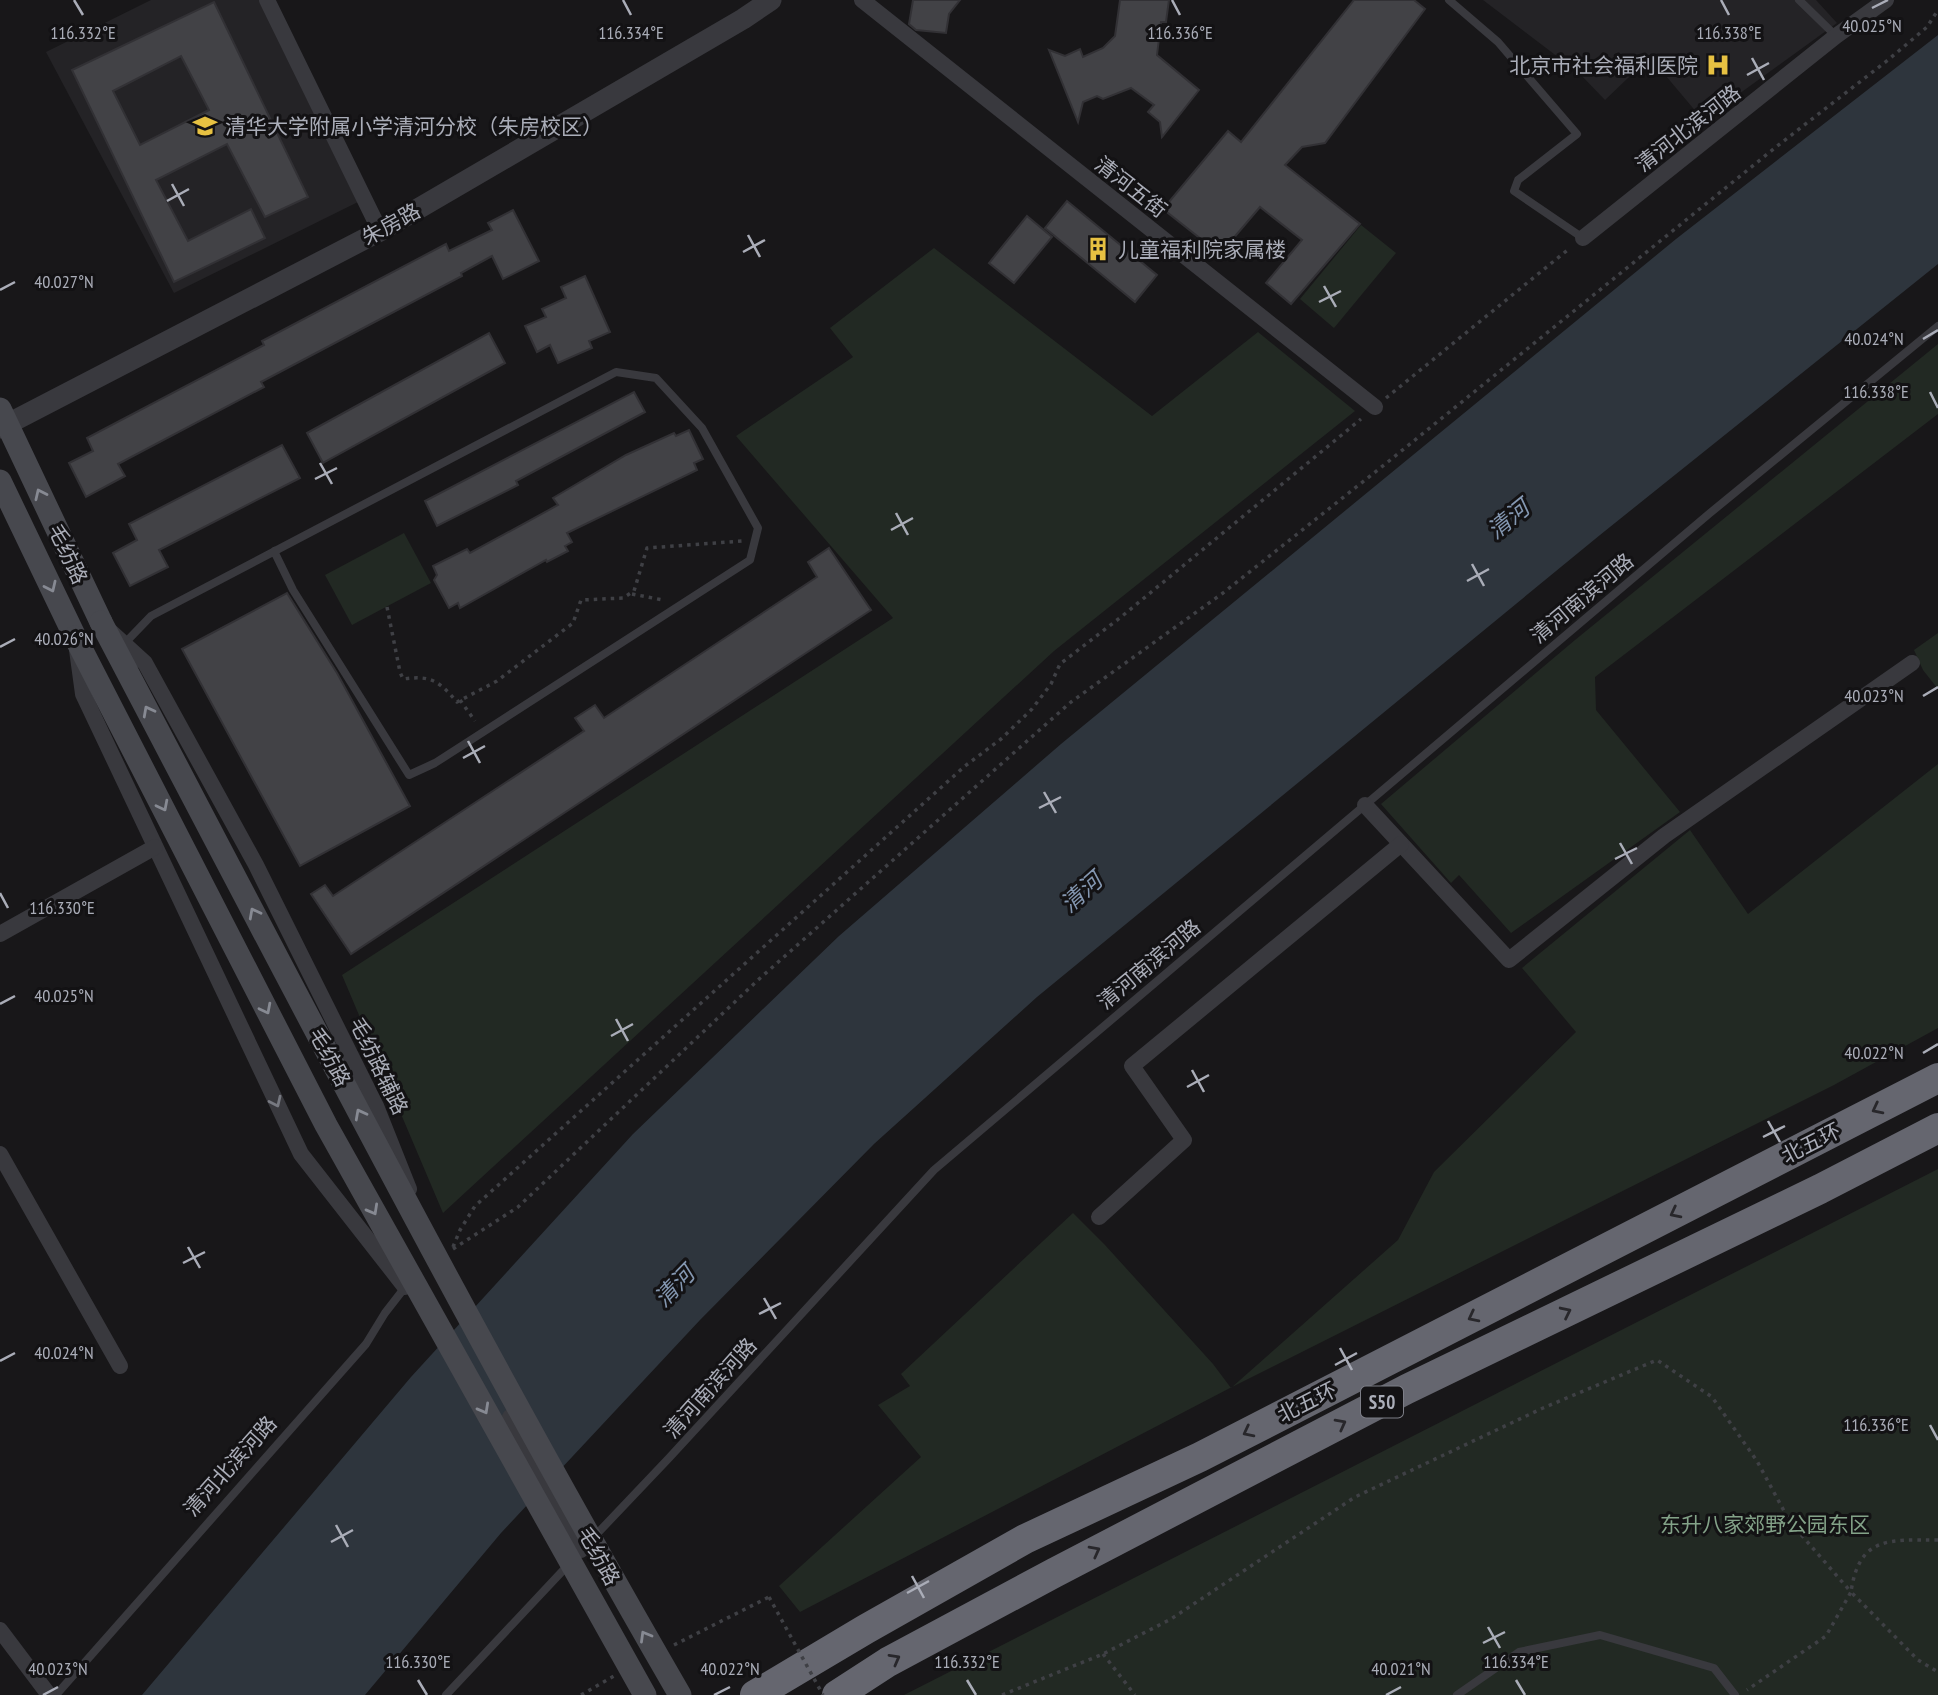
<svg xmlns="http://www.w3.org/2000/svg" width="1938" height="1695" viewBox="0 0 1938 1695" font-family="'PT Sans Narrow','Noto Sans SC',sans-serif">
  <rect width="100%" height="100%" fill="#181719"/>
  <g fill="#242326">
    <path d="M151,0H263L362,200L174,293L46,52Z"/>
    <path d="M1483,0H1816L1837,23L1703,120L1650,57L1605,100L1579,73Z"/>
  </g>
  <g fill="#222923">
    <path d="M1361,225L1396,253L1334,328L1300,299Z"/>
    <path d="M934,248L1152,416L1258,332L1355,411L1054,651L443,1213L342,975L893,618L736,436L853,357L830,328Z"/>
    <path d="M1938,344V414L1595,677L1596,710L1680,812L1511,933L1459,875L1451,883L1381,804L1575,640Z"/>
    <path d="M404,533L431,583L352,625L325,575Z"/>
    <path d="M1938,633V689L1923,670L1914,650Z"/>
    <path d="M1938,764V1028L1834,1085L1230,1388L800,1612L779,1586L921,1457L878,1405L910,1386L901,1374L1073,1213L1105,1245L1213,1364L1231,1388L1398,1240L1434,1172L1576,1032L1522,968L1690,830L1748,914Z"/>
    <path d="M1938,1169V1695H904Z"/>
  </g>
  <path fill="#2e353d" d="M1938,35V264L1600,535L1037,997L874,1144L700,1320L501,1533L365,1695H142L411,1377L633,1134L839,936L1061,744L1676,239Z"/>
  <g fill="#424246" stroke="#323135" stroke-width="2" fill-rule="evenodd">
    <path d="M913,0H960L949,14L946,33L916,30L909,24Z"/>
    <path d="M1120,0H1169L1166,22H1161L1157,55L1199,90L1162,137L1160,122L1148,112L1154,105L1131,88L1103,99L1097,96L1083,102L1078,122L1049,50L1065,56L1080,49L1083,57L1103,48L1115,36Z"/>
    <path d="M1354,0H1414L1425,9L1325,143L1302,147L1285,165L1360,224L1291,304L1266,283L1302,240L1260,207L1220,254L1163,209L1228,131L1241,142Z"/>
    <path d="M214,2L308,197L265,217L227,144L156,180L188,241L251,209L265,238L174,282L72,70ZM181,56L209,110L140,145L113,91Z"/>
    <path d="M1067,201L1157,275L1135,302L1045,228Z"/>
    <path d="M513,210L539,261L503,279L492,256L461,273L462,276L261,382L264,387L118,464L125,476L86,497L69,463L93,451L87,438L264,345L262,341L446,244L449,251L492,230L488,223Z"/>
    <path d="M1027,216L1052,237L1014,283L989,263Z"/>
    <path d="M585,276L610,332L589,341L592,348L558,363L550,345L537,352L525,326L546,317L542,309L566,298L561,287Z"/>
    <path d="M489,333L505,363L323,463L307,433Z"/>
    <path d="M634,392L645,412L516,481L518,485L437,526L425,501Z"/>
    <path d="M689,430L703,459L694,463L697,470L567,533L572,542L565,546L568,551L547,562L546,560L460,608L458,603L449,608L434,580L437,575L433,566L467,549L470,553L558,505L553,498L626,455L674,433L676,436Z"/>
    <path d="M282,445L300,478L159,550L168,567L130,586L113,553L137,540L129,524Z"/>
    <path d="M829,548L871,610L351,954L311,894L325,885L333,896L584,731L575,718L595,705L604,718L817,577L808,562Z"/>
    <path d="M287,593L337,673L410,806L300,866L182,649Z"/>
  </g>
  <g fill="none" stroke-linecap="round" stroke-linejoin="round">
    <g stroke="#3f4045" stroke-width="3.5" stroke-dasharray="3.5 5" stroke-linecap="butt">
      <path d="M1386,398L1570,248"/>
      <path d="M632,594L663,600"/>
      <path d="M387,607L400,672L403,679C431,675 439,681 457,702L497,681L573,623L581,600L623,598L634,591L647,548L743,541"/>
      <path d="M460,700L475,721"/>
      <path d="M453,1247L460,1230L475,1206L965,766L1001,739L1032,709L1051,684L1060,664L1121,617L1361,419"/>
      <path d="M453,1249L518,1207L758,980L1071,702L1223,593L1389,461L1776,147L1888,60L1927,27L1938,10"/>
      <path d="M1938,1540C1891,1540 1859,1535 1851,1592L1918,1660L1938,1672"/>
      <path d="M674,1645L769,1597"/>
      <path d="M1103,1654L1135,1695"/>
      <path d="M581,1695L614,1676"/>
      <path d="M1002,1695L1103,1654L1171,1619L1355,1497L1543,1408L1657,1360L1712,1397L1757,1461L1790,1522L1851,1592L1826,1636L1747,1690"/>
    </g>
    <g stroke="#39393e" stroke-width="8">
      <path d="M1449,0L1498,42L1577,134L1518,180L1514,191L1583,238"/>
      <path d="M1799,0L1836,36"/>
      <path d="M124,644L151,616L616,372L656,378L702,428L758,528L750,560L435,763L409,775L293,590L274,551"/>
      <path d="M593,1538L669,1458L934,1170L1710,513L1938,326"/>
      <path d="M56,1695L366,1344L385,1313L406,1286"/>
      <path d="M446,1695L570,1563"/>
      <path d="M1457,1695L1519,1652L1600,1635L1714,1668L1735,1695"/>
    </g>
    <g stroke="#39393e" stroke-width="16">
      <path d="M267,0L380,231"/>
      <path d="M862,0L1375,407"/>
      <path d="M1583,238L1836,36L1886,0"/>
      <path d="M111,632L145,663L256,865L376,1106L409,1189"/>
      <path d="M77,650L83,694L301,1154L405,1287"/>
      <path d="M1365,805L1509,960L1664,836L1912,663"/>
      <path d="M0,934L155,847"/>
      <path d="M0,1154L120,1366"/>
      <path d="M1099,1217L1184,1140L1132,1066L1401,844"/>
      <path d="M510,1417L581,1550"/>
      <path d="M0,1630L49,1695"/>
    </g>
    <path stroke="#39393e" stroke-width="21" d="M0,428L380,231L743,19L771,0"/>
    <g stroke="#47484e" stroke-width="23">
      <path d="M0,409L101,622"/>
      <path d="M0,481L75,637"/>
    </g>
    <g stroke="#65666f" stroke-width="30">
      <path d="M755,1695L866,1629L1025,1539L1200,1457L1938,1078"/>
      <path d="M837,1695L888,1662L1054,1573L1407,1389L1820,1189L1938,1128"/>
    </g>
    <path stroke="#3f4045" stroke-width="3.5" stroke-dasharray="3.5 5" stroke-linecap="butt" d="M769,1597L823,1695"/>
    <g stroke="#47484e" stroke-width="23">
      <path d="M101,622C290,981 476,1343 680,1695"/>
      <path d="M75,637L326,1125L645,1695"/>
    </g>
  </g>
  <defs><path id="oneway-chevron" d="M-2-3.5L2.5 0L-2 3.5" fill="none" stroke-width="1.6" stroke-linecap="round" stroke-linejoin="round" transform="scale(1.75)"/></defs>
  <g stroke="#878a93">
    <use href="#oneway-chevron" transform="translate(40 494) rotate(-115)"/>
    <use href="#oneway-chevron" transform="translate(51 587) rotate(65)"/>
    <use href="#oneway-chevron" transform="translate(148 711) rotate(-118)"/>
    <use href="#oneway-chevron" transform="translate(163 806) rotate(63)"/>
    <use href="#oneway-chevron" transform="translate(254 913) rotate(-118)"/>
    <use href="#oneway-chevron" transform="translate(266 1009) rotate(63)"/>
    <use href="#oneway-chevron" transform="translate(360 1114) rotate(-118)"/>
    <use href="#oneway-chevron" transform="translate(373 1210) rotate(61)"/>
    <use href="#oneway-chevron" transform="translate(484 1409) rotate(61)"/>
    <use href="#oneway-chevron" transform="translate(645 1636) rotate(-120)"/>
  </g>
  <use stroke="#777981" href="#oneway-chevron" transform="translate(276 1102) rotate(65)"/>
  <g stroke="#28272b">
    <use href="#oneway-chevron" transform="translate(1877 1109) rotate(153)"/>
    <use href="#oneway-chevron" transform="translate(1675 1213) rotate(153)"/>
    <use href="#oneway-chevron" transform="translate(1566 1312) rotate(-26)"/>
    <use href="#oneway-chevron" transform="translate(1473 1317) rotate(153)"/>
    <use href="#oneway-chevron" transform="translate(1341 1424) rotate(-28)"/>
    <use href="#oneway-chevron" transform="translate(1248 1432) rotate(153)"/>
    <use href="#oneway-chevron" transform="translate(1095 1551) rotate(-28)"/>
    <use href="#oneway-chevron" transform="translate(895 1659) rotate(-29)"/>
  </g>
  <path fill="none" stroke="#aaadb8" stroke-width="2.5" d="M74,0L83,15M623,0L631,15M1172,0L1180,15M1721,0L1729,15M1872,8L1888,0M1752,58L1764,80M1747,75L1769,63M172,184L184,206M167,201L189,189M748,235L760,257M743,252L765,240M1324,286L1336,307M0,290L15,282M1319,302L1341,291M1923,339L1938,330M1930,392L1938,408M320,463L332,484M315,479L337,468M896,513L908,535M891,530L913,518M1472,564L1484,586M1467,581L1489,569M0,647L15,639M1923,696L1938,687M468,741L480,763M463,758L485,746M1044,792L1056,813M1039,808L1061,797M1620,843L1632,864M1615,859L1637,848M0,893L8,908M0,1004L15,996M616,1019L628,1041M611,1036L633,1024M1923,1053L1938,1044M1192,1070L1204,1092M1187,1087L1209,1075M1768,1121L1780,1142M1763,1137L1785,1126M188,1247L200,1268M183,1263L205,1252M764,1298L776,1319M759,1314L781,1303M1340,1348L1352,1370M0,1361L15,1353M1335,1365L1357,1353M1930,1425L1938,1440M336,1525L348,1547M331,1542L353,1530M912,1576L924,1598M907,1593L929,1581M1488,1627L1500,1648M1483,1643L1505,1632M418,1680L427,1695M967,1680L976,1695M1516,1680L1525,1695M43,1695L58,1687M714,1695L730,1687M1386,1695L1401,1687"/>
  <defs>
    <g id="hospital-bare" transform="scale(1.89)"><path d="M-5-5h3v3.5h4V-5h3V5h-3V1.5h-4V5h-3Z" fill="#e7c142" stroke="#131214" stroke-width="2.5" paint-order="stroke"/></g>
    <g id="school-bare" transform="scale(1.89)"><path d="M0-5L7-2L0 1L-7-2ZM-4 1L0 2.5L4 1V4Q0 6-4 4Z" fill="#e7c142" stroke="#131214" stroke-width="2.5" paint-order="stroke"/></g>
    <g id="building-bare" transform="scale(1.89)"><path d="M-4-6H4V6H1V3H-1V6H-4ZM-2.5-4.3h1.7v1.8h-1.7ZM.8-4.3h1.7v1.8H.8ZM-2.5-1h1.7V.8h-1.7ZM.8-1h1.7V.8H.8Z" fill="#e7c142" stroke="#131214" stroke-width="2.5" paint-order="stroke"/></g>
  </defs>
  <g fill-rule="evenodd">
    <use href="#hospital-bare" x="1718" y="65"/>
    <use href="#school-bare" x="205" y="126"/>
    <use href="#building-bare" x="1098" y="249"/>
  </g>
  <g text-anchor="middle" dominant-baseline="central" stroke-width="6" stroke-linejoin="round" paint-order="stroke">
    <rect fill="#131214" stroke="#7d7e87" stroke-width="2" x="1361" y="1386.5" width="42" height="31" rx="5"/>
    <g font-size="19" font-weight="bold" fill="#aaadb8">
      <text x="1382" y="1402">S50</text>
    </g>
    <g font-size="21" fill="#aaadb8" stroke="#131214" text-anchor="start">
      <text x="1698" y="65" text-anchor="end">北京市社会福利医院</text>
      <text x="225" y="126">清华大学附属小学清河分校（朱房校区）</text>
      <text x="1118" y="249">儿童福利院家属楼</text>
    </g>
    <g font-size="21" fill="#aaadb8" stroke="#131214">
      <text transform="translate(1688 128) rotate(-38)">清河北滨河路</text>
      <text transform="translate(1131 187) rotate(38)">清河五街</text>
      <text transform="translate(391 224) rotate(-29)">朱房路</text>
      <text transform="translate(68 554) rotate(65)">毛纺路</text>
      <text transform="translate(1582 598) rotate(-40)">清河南滨河路</text>
      <text transform="translate(1149 964) rotate(-40)">清河南滨河路</text>
      <text transform="translate(330 1057) rotate(62)">毛纺路</text>
      <text transform="translate(379 1066) rotate(64)">毛纺路辅路</text>
      <text transform="translate(1811 1143) rotate(-27)">北五环</text>
      <text transform="translate(710 1388) rotate(-48)">清河南滨河路</text>
      <text transform="translate(1307 1402) rotate(-27)">北五环</text>
      <text transform="translate(230 1466) rotate(-48)">清河北滨河路</text>
      <text transform="translate(599 1556) rotate(61)">毛纺路</text>
    </g>
    <g font-size="21" fill="#83a288" stroke="#131214">
      <text x="1765" y="1524">东升八家郊野公园东区</text>
    </g>
    <g font-size="23" font-style="italic" fill="#8497b1" stroke="#131214">
      <text transform="translate(1508 519) rotate(-39)">清河</text>
      <text transform="translate(1081 892) rotate(-42)">清河</text>
      <text transform="translate(674 1286) rotate(-46)">清河</text>
    </g>
  </g>
  <g font-size="18" text-anchor="middle" fill="#aaadb8" stroke="#131214" stroke-width="6" stroke-linejoin="round" paint-order="stroke">
    <text x="1872" y="32">40.025°N</text>
    <text x="83" y="39">116.332°E</text>
    <text x="631" y="39">116.334°E</text>
    <text x="1180" y="39">116.336°E</text>
    <text x="1729" y="39">116.338°E</text>
    <text x="64" y="288">40.027°N</text>
    <text x="1874" y="345">40.024°N</text>
    <text x="1876" y="398">116.338°E</text>
    <text x="64" y="645">40.026°N</text>
    <text x="1874" y="702">40.023°N</text>
    <text x="62" y="914">116.330°E</text>
    <text x="64" y="1002">40.025°N</text>
    <text x="1874" y="1059">40.022°N</text>
    <text x="64" y="1359">40.024°N</text>
    <text x="1876" y="1431">116.336°E</text>
    <text x="418" y="1668">116.330°E</text>
    <text x="967" y="1668">116.332°E</text>
    <text x="1516" y="1668">116.334°E</text>
    <text x="58" y="1675">40.023°N</text>
    <text x="730" y="1675">40.022°N</text>
    <text x="1401" y="1675">40.021°N</text>
  </g>
</svg>
